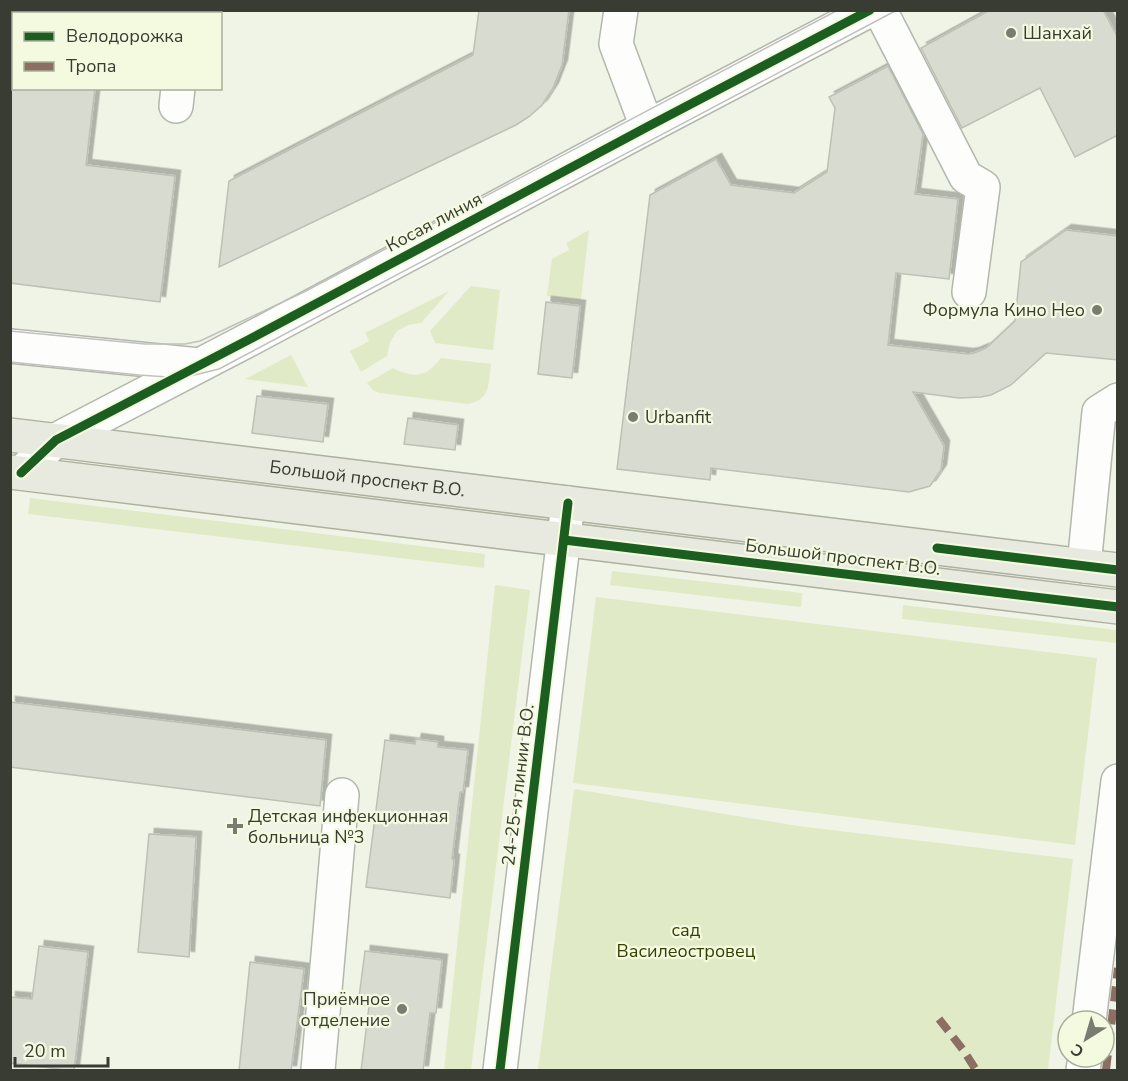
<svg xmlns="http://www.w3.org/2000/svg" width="1128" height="1081" viewBox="0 0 1128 1081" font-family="'Nunito Sans',sans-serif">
  <defs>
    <filter id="shadow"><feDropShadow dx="5.5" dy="-5.5" stdDeviation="0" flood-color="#0004"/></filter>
  </defs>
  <rect width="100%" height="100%" fill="#f0f4e6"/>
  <g fill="#e1eac7">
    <path d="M589,230L581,300L547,296L552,259L569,250L566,243Z"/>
    <path d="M471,286L500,290L493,350L435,343L430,331Z"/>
    <path d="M449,291L421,323L408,325L397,331L390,342L387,356L361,372L350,351L369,341L365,333Z"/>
    <path d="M291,355L308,387L245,379Z"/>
    <path d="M441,358L491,364C488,384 491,399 468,404L380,393L374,391L367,383L393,368C415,379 426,377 441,358Z"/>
    <path d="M30,498L485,554L484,568L28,514Z"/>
    <path d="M612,571L802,593L801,607L610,585Z"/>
    <path d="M495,585L530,590L471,1070H444Z"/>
    <path d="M596,597L1097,658L1075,845L573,783Z"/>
    <path d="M903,605L1117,630V643L902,619Z"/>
    <path d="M574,789L798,826L1073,859L1048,1070H538Z"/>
  </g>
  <g fill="#d7dbd0" stroke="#bdc0b5" stroke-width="1.5" filter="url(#shadow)">
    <path d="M479,10H569L562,65L553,88L542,105L530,116L516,125L219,267L229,181L473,55Z"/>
    <path d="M990,10H1103L1118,38V135L1075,157L1040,88L962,128L921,48Z"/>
    <path d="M888,66L923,134L915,194L958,199L949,279L896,273L888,345L968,354L974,353L986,348L1015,321L1021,262L1066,230L1118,236V360L1046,353L1011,385L991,395L981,397L959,398L913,392L944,446L941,470L930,486L909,492L711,468L710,480L617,469L650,195L716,159L731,185L794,193L827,172L835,108L829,97Z"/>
    <path d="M10,88H95L86,165L175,176L160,302L10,283Z"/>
    <path d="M546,302L580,306L572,378L538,374Z"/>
    <path d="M257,396L328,404L323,442L252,433Z"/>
    <path d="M408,418L458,425L455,450L404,444Z"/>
    <path d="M10,702L326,740L320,806L10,767Z"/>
    <path d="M416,739L438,742V747L468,750L463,792H460L452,859L454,860L450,898L366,887L385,740L415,744Z"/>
    <path d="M149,834L196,837L189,957L138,952Z"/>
    <path d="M39,946L88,952L74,1071L10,1063V997L32,999Z"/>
    <path d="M365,951L442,960L436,1013H430L423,1071H361L369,1006L358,1005Z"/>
    <path d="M250,962L304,969L291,1071H239Z"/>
  </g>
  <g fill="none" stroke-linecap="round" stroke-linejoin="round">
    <g stroke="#b4b7ac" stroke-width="36">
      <g id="minor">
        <path d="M621,10L616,44L647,127"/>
        <path d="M880,10L966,177L983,187L969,292"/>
        <path d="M187,14V10"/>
        <path d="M176,106L178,88"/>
        <path d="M10,346L199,365"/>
        <path d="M21,473L56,440L250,339L647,127L870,10"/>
        <path d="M1084,566L1099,412L1118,400"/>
        <path d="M1089,1021L1118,781"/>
        <path d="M318,1070L342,795"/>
        <path d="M500,1070L568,503"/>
        <path d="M1083,1070L1085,1057"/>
      </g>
    </g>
    <g stroke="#acb09d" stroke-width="36">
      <g id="major">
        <path id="s1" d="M10,435L1118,570"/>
        <path d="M10,472L1118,607"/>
      </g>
    </g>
    <use href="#minor" stroke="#fdfdfb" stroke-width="33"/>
    <use href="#major" stroke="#e8eae0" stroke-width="33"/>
    <g stroke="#c0c1bd" stroke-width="1.5">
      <path d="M10,331L145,344H185L200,341L304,292L838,10"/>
      <path d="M10,362L139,375L182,378L219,369L897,10"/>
    </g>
    <g stroke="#8d6e63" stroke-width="8" stroke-dasharray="15 8" stroke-linecap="butt">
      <path d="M939,1019L964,1051L976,1070"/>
      <path d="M1106,1070L1118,968"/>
    </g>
    <g stroke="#f3fae0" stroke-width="13">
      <g id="cycleway">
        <path d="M21,473L56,440L250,339L647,127L870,10"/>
        <path d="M564,540L1118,607"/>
        <path d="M937,548L1118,570"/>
        <path d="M500,1070L568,503"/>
      </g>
    </g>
    <use href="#cycleway" stroke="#1b5e20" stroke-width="9"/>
  </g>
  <g fill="#797c71" stroke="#f3fae0" stroke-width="2">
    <circle cx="1011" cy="33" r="6"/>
    <circle cx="1097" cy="310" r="6"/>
    <circle cx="633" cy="417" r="6"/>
    <path d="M232 817h6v6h6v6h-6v6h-6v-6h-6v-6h6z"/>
    <circle cx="402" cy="1009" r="6"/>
  </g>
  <g text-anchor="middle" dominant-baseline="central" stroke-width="4.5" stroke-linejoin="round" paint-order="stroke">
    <g font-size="18" fill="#393c32" stroke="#f3fae0" text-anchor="start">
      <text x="1023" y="33">Шанхай</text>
      <text x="1085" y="310" text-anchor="end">Формула Кино Нео</text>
      <text x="645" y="417">Urbanfit</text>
      <text x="248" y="816">Детская инфекционная<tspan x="248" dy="21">больница №3</tspan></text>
      <text x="390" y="999" text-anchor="end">Приёмное<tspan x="390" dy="21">отделение</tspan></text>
    </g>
    <g font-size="18" fill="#393c32" stroke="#f3fae0">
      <text transform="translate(434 222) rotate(-28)">Косая линия</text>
      <text stroke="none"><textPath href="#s1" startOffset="360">Большой проспект В.О.</textPath></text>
      <text transform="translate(843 557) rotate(7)">Большой проспект В.О.</text>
      <text transform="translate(518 785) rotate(-83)">24-25-я линии В.О.</text>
    </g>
    <g font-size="18" fill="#353f00" stroke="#f3fae0">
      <text x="686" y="930">сад<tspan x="686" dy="21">Василеостровец</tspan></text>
    </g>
  </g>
  <rect width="1128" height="1081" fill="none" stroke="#393c32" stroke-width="24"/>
  <rect x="12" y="12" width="210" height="78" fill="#f3fae0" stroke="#a9ae9a" stroke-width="1.5"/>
  <rect x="24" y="32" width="30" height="9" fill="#1b5e20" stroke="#a9ae9a" stroke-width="1.5"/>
  <text x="66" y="42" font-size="18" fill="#393c32">Велодорожка</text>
  <rect x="24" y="62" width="30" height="9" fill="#8d6e63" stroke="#a9ae9a" stroke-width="1.5"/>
  <text x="66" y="72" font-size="18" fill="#393c32">Тропа</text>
  <g transform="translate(1086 1039) rotate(217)"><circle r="28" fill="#f3fae0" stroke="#a9ae9a" stroke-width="1.5"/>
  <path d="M0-4.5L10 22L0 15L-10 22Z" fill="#797c71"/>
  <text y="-9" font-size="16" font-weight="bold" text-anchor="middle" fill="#393c32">С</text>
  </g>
  <path d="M15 1057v9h93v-9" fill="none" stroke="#393c32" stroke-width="3"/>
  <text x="24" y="1057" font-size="18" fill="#393c32" stroke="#f3fae0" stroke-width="4.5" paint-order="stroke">20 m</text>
</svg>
